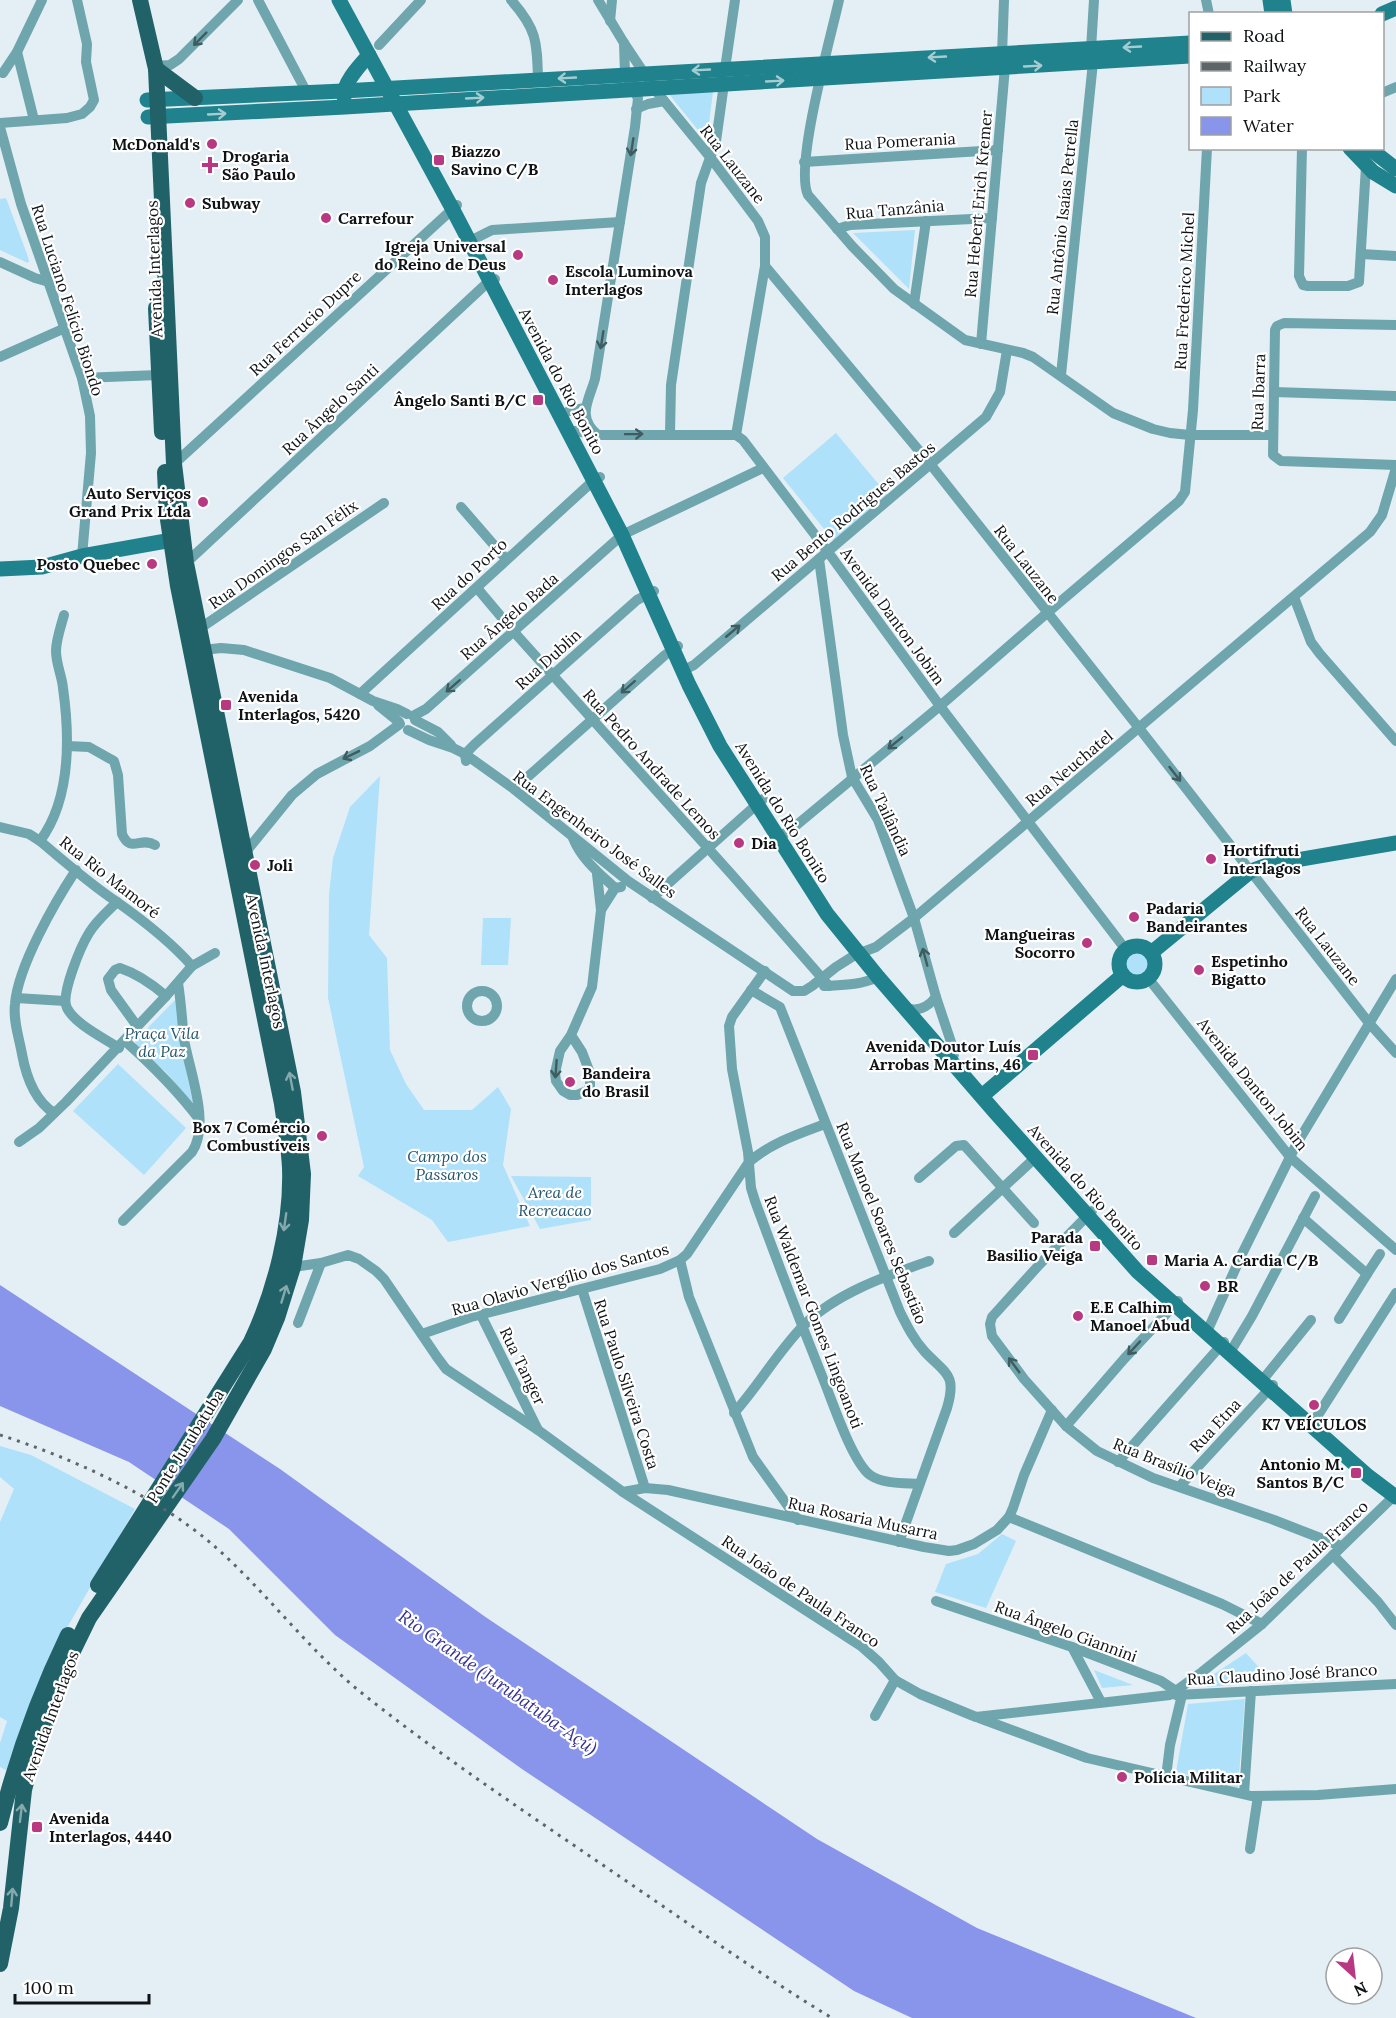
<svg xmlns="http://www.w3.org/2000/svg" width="1396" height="2018" viewBox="0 0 1396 2018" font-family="Lora,serif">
  <rect width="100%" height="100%" fill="#e3eff5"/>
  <g fill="#afe1fa">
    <path d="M713,92L707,138L706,140L668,93Z"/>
    <path d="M6,198L27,254L29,261L28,263L0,250V199Z"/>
    <path d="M915,230L909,289L853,233Z"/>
    <path d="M836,433L890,498L839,540H833L783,478Z"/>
    <path d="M380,776L369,935L387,958L390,1050L406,1084L424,1110H472L498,1087L511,1109L503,1165L530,1226L448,1242L432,1220L358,1176L364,1167L328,998L329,894L333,858L350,807Z"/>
    <path d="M483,918H511L508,965H481Z"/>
    <circle cx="1137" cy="964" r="13"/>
    <path d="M176,999L181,1042L193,1104L165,1071L136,1047L135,1041Z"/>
    <path d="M118,1064L186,1128L144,1175L73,1111Z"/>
    <path d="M511,1176L591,1177V1220L540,1229Z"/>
    <path d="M0,1446L31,1455L135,1509L60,1640L8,1771L0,1767V1743L7,1721L0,1717V1522L14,1489L0,1477Z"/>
    <path d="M1002,1534L1016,1541L986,1608L935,1592L946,1564L978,1554Z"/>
    <path d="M1246,1653L1272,1682L1208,1687L1204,1683L1205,1680Z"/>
    <path d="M1094,1670L1133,1685L1102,1688Z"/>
    <path d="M1245,1699L1238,1788L1176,1772L1188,1704Z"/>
  </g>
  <path fill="#8994eb" d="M0,1285L280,1469L484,1616L817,1839L977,1928L1196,2018H912L854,1991L522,1769L335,1635L229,1529L129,1462L0,1406Z"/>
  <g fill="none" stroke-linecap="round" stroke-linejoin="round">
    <g stroke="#6fa5ac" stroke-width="10">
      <path d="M258,0L307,93"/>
      <path d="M511,0C537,29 537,42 538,79"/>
      <path d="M598,0L624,43L656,91L710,157L758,221L765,237V266L931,465L1139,728L1369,1023L1396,1053"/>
      <path d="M839,0C831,37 794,166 808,195L852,246L894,289L965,340L1023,353L1033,357L1113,413L1153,429L1170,433L1190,435H1272"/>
      <path d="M1206,0L1209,14"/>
      <path d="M610,21L612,0"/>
      <path d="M379,45L421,0"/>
      <path d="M1091,49L1094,0"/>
      <path d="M17,52L34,120"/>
      <path d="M1002,54L1004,0"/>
      <path d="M155,66L170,65L179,59L238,0"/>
      <path d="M725,69L735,0"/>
      <path d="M3,73L17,52L42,0"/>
      <path d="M1382,93L1396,87"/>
      <path d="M636,109L648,104L664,101"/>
      <path d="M0,123L67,118L82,114L90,107L94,100L86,62L87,44L77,0"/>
      <path d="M0,127L21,204L82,378L90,416L91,453L82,556"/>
      <path d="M1302,148L1299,276L1303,285L1308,286H1348L1359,282L1366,166"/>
      <path d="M804,162L998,150"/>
      <path d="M837,229L850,225L992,218"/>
      <path d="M468,242L492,230L620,222"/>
      <path d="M1361,254L1396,256"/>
      <path d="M0,262L35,278L49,282"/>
      <path d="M914,304L926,221"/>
      <path d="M1396,325L1284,323L1277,326L1275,330L1273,455L1281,461L1396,465"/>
      <path d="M981,344L1005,67"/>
      <path d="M0,357L65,328"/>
      <path d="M1061,375L1093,62"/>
      <path d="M82,378L158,375"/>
      <path d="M1274,392L1396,396"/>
      <path d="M560,416L569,411L585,408"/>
      <path d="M568,431H576L598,435H736L743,440L828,552L940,706L1126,950"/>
      <path d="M670,434L671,385L701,183L716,141L724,84"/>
      <path d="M598,435C576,417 589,400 595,379L635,127L638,98L625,74L624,43"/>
      <path d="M736,435L765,266"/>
      <path d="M174,464L457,205"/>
      <path d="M461,507L506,559"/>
      <path d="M819,559L843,735L852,777L878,820L914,918L936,997L953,1048L954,1055"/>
      <path d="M186,563L486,284L495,279"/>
      <path d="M477,588L514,632L733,876L829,986"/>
      <path d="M1294,597L1311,642L1320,654L1396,741"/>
      <path d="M199,629L384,503"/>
      <path d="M203,650L221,648L244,650L330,678L373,701L397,709L407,714"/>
      <path d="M682,671L694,665L986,417L1000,392L1007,350"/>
      <path d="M360,694L593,481L600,477"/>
      <path d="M378,705L399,722"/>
      <path d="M413,716L426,709L622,535L763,468"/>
      <path d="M415,720L438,732L451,745"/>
      <path d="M408,730L429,740L453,748L465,754L514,789L628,881L793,991H804L812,986L836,967L855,955L876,947L914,918L1370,532L1382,515L1396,468"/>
      <path d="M67,746L89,747L114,761L118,775L122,834C131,854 140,836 155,845"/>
      <path d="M466,761L465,754L475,744L637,600L654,591"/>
      <path d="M514,789L665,655L678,646"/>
      <path d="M0,827L29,834L40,841C65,862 90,884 117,902C144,921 170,941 192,966"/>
      <path d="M573,838C582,860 599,873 615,888"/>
      <path d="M778,838L793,828L940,706L1047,613L1179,501L1185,492L1193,410L1207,148"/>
      <path d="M40,841C71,799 70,738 63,688C62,676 56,664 56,651C56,640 61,626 64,615"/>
      <path d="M244,854L292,795L317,774L370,746L400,724"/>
      <path d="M652,898L763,799"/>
      <path d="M117,902C107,912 96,921 89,933C81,946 60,995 67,1008C75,1024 104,1038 119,1048"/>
      <path d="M601,910L615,888L621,887"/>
      <path d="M765,971L732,1017L729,1026L732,1069L748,1152L751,1188L755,1201C777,1261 800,1321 824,1381C833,1403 852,1461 870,1475C883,1484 903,1483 919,1484"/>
      <path d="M1148,978L1290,1157L1396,1250"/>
      <path d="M824,986C843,985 861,985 878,977"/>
      <path d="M751,990L780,1007L900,1312C907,1326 914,1340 925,1352C946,1374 957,1374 947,1408L899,1542"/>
      <circle cx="482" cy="1006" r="15"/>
      <path d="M16,998L65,1001"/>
      <path d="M904,1007C917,1013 928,1007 936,997"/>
      <path d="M137,1026L111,990L108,979L115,970L120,968C138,974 152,984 166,996"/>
      <path d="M571,1035L582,1052L590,1073V1086L587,1091L577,1095H570L563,1091L556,1081L555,1073L560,1051L571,1035L592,987L601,910L597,874"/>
      <path d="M125,1041C152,1065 177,1090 199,1119"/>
      <path d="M54,1113C34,1100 26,1076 22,1054C19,1037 13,1021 15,1004C18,966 55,902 76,870"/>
      <path d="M19,1142L39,1128L66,1102L166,996L192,966L215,953"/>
      <path d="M919,1178L956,1146L964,1145L1034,1223"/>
      <path d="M1092,1211L1039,1265L992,1317L990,1324L992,1336L1024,1379L1066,1426L1097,1451L1153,1478L1274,1520L1341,1546"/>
      <path d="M1303,1218L1367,1274L1380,1254"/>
      <path d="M123,1221L192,1152C211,1124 189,1070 184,1039C182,1020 181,1001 178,983"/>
      <path d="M954,1233L1035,1158"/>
      <path d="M680,1260L689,1297L753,1457L798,1520"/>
      <path d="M293,1267L321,1263L348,1255L359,1259L376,1271L384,1279L437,1357L446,1369L455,1375L538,1430L623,1492L861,1646L879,1662L895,1680L920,1694L976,1717L1170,1695L1202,1672L1262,1624L1394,1496"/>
      <path d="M582,1289L645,1488"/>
      <path d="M481,1315L538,1430"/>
      <path d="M1339,1319L1367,1274"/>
      <path d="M298,1323L321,1263"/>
      <path d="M422,1334L471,1317L660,1269L680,1260L687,1254L749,1162C771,1143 798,1134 825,1124"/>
      <path d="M1206,1334L1242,1254L1296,1145L1396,979"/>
      <path d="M1229,1354L1252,1316L1315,1196"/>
      <path d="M1265,1377L1311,1320"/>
      <path d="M734,1413C759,1385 777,1353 803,1326C836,1293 886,1276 929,1261"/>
      <path d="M1066,1426L1124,1359L1178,1301"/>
      <path d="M1311,1426L1396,1293"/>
      <path d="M1118,1462L1224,1342"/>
      <path d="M1180,1486L1273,1385"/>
      <path d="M623,1492L645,1488L668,1490L924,1547L949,1551L957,1550L974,1544L997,1530L1009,1517L1013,1508L1024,1475L1052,1410"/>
      <path d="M1009,1517L1222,1604L1262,1624"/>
      <path d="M1333,1555L1378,1602L1396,1625"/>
      <path d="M936,1601L1072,1647L1161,1681L1182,1695L1170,1745L1166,1777"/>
      <path d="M1072,1647L1101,1702"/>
      <path d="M1176,1695L1396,1684"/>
      <path d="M875,1716L895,1680"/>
      <path d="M979,1718L1087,1758L1251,1796L1318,1795L1396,1789"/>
      <path d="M1244,1794L1251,1691"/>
      <path d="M1250,1849L1258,1796"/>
    </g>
    <g stroke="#1f828c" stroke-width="15">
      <path d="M339,0L452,208L622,535L689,685L720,746L827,914L878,977L995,1112L1138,1272L1368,1476L1396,1497"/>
      <path d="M1270,0L1272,14"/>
      <path d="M1283,0L1285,14"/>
      <path d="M1382,14L1396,8"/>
      <path d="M344,97C342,84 360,65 369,55"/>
      <path d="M147,100L343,91L1190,43"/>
      <path d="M148,117L345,107L1190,56"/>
      <path d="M1350,148L1373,172L1396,186"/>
      <path d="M1369,148L1396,169"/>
      <path d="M0,569L42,567L82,556L183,538"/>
      <circle cx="1137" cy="964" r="18"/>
      <path d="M1151,953L1251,871L1267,865L1396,843"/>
      <path d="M982,1096L1123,975"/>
    </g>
    <g stroke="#216269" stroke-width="16">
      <path d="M156,69L195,98"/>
      <path d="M156,308L162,432"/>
      <path d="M98,1585L251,1342C275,1291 292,1225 290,1168C289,1146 285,1125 282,1104L178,586L167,513L165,472"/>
      <path d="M0,1823C16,1759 39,1695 68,1635"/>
      <path d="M0,1964L11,1908L24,1790L33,1755L71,1655L89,1618L213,1439L264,1349L277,1318L293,1267L301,1220L303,1174L293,1092L186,563L174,464L156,69L140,0"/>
    </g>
    <path stroke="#5e6569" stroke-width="3" stroke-dasharray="3 6" stroke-linecap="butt" d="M0,1435C70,1457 158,1497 213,1545C265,1590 309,1651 363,1694C442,1757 527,1813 610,1870C684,1920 756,1972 832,2018"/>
  </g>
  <defs><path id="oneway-shaft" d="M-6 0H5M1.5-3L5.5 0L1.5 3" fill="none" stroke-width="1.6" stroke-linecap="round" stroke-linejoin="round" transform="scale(1.5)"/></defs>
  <g stroke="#3f5c60">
    <use href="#oneway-shaft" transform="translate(200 39) rotate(135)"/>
    <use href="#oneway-shaft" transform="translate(632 147) rotate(99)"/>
    <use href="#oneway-shaft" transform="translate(602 340) rotate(99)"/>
    <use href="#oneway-shaft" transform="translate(634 434) rotate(-1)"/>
    <use href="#oneway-shaft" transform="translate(733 631) rotate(-40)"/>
    <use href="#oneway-shaft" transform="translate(453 686) rotate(139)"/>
    <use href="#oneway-shaft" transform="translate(628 687) rotate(139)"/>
    <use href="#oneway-shaft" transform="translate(895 743) rotate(141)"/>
    <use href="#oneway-shaft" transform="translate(351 755) rotate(154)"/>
    <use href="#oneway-shaft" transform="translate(1175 774) rotate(52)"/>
    <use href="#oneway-shaft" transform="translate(925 957) rotate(-105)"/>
    <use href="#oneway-shaft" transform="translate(556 1069) rotate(94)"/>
    <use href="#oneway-shaft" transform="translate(1134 1348) rotate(133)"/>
    <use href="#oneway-shaft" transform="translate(1014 1365) rotate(-126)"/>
  </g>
  <g stroke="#a5cdd1">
    <use href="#oneway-shaft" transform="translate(1132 47) rotate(177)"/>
    <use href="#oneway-shaft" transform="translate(937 57) rotate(177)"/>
    <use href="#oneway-shaft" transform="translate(1033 66) rotate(-3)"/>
    <use href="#oneway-shaft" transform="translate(701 70) rotate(177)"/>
    <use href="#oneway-shaft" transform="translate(567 78) rotate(177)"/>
    <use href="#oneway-shaft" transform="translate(775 81) rotate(-3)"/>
    <use href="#oneway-shaft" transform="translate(475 98) rotate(-3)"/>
    <use href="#oneway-shaft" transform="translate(217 114) rotate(-3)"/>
  </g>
  <g stroke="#85a9ac">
    <use href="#oneway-shaft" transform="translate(291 1081) rotate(-101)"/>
    <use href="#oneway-shaft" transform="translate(285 1222) rotate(98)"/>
    <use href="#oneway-shaft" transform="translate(284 1294) rotate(-73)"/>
    <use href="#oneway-shaft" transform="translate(178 1490) rotate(-55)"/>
    <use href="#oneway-shaft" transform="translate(21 1813) rotate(-83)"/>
    <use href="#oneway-shaft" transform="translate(12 1897) rotate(-85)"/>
  </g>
  <g fill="#b93882" stroke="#fff" stroke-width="2">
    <circle cx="212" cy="144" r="6"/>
    <rect x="433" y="154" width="12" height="12" rx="3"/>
    <path d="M207 156h6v6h6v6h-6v6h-6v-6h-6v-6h6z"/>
    <circle cx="190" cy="203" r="6"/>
    <circle cx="326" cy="218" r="6"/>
    <circle cx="518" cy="255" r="6"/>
    <circle cx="553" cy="280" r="6"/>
    <rect x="532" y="394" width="12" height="12" rx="3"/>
    <circle cx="203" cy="502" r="6"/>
    <circle cx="152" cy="564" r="6"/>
    <rect x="220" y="699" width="12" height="12" rx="3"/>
    <circle cx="739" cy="843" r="6"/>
    <circle cx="1211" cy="859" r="6"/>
    <circle cx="255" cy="865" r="6"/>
    <circle cx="1134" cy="917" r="6"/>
    <circle cx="1087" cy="943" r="6"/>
    <circle cx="1199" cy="970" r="6"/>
    <rect x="1027" y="1049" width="12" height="12" rx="3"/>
    <circle cx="570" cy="1082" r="6"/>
    <circle cx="322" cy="1136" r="6"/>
    <rect x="1089" y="1240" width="12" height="12" rx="3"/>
    <rect x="1146" y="1254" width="12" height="12" rx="3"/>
    <circle cx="1205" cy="1286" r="6"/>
    <circle cx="1078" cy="1316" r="6"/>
    <circle cx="1314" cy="1405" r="6"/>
    <rect x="1350" y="1467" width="12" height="12" rx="3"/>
    <circle cx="1122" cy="1777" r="6"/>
    <rect x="31" y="1821" width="12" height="12" rx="3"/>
  </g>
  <g text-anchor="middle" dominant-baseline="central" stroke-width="4.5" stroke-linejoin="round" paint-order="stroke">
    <g font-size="16" fill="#0f1315" stroke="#fff">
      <text transform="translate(900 141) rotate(-3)">Rua Pomerania</text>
      <text transform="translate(733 164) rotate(52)">Rua Lauzane</text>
      <text transform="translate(978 204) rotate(-85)">Rua Hebert Erich Kremer</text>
      <text transform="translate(895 209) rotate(-5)">Rua Tanzânia</text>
      <text transform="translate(1062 217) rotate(-84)">Rua Antônio Isaías Petrella</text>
      <text transform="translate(154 269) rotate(-92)">Avenida Interlagos</text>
      <text transform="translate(1184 291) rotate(-87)">Rua Frederico Michel</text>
      <text transform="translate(68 300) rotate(72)">Rua Luciano Felício Biondo</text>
      <text transform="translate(305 323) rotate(-43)">Rua Ferrucio Dupre</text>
      <text transform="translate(562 381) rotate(62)">Avenida do Rio Bonito</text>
      <text transform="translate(1258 392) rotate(-88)">Rua Ibarra</text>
      <text transform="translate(330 409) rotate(-43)">Rua Ângelo Santi</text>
      <text transform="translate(853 511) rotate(-40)">Rua Bento Rodrigues Bastos</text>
      <text transform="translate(283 554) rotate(-35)">Rua Domingos San Félix</text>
      <text transform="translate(1027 564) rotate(52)">Rua Lauzane</text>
      <text transform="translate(469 574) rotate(-43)">Rua do Porto</text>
      <text transform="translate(509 616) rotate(-41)">Rua Ângelo Bada</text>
      <text transform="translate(893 616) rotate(54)">Avenida Danton Jobim</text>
      <text transform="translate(548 659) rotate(-42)">Rua Dublin</text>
      <text transform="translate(652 764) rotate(48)">Rua Pedro Andrade Lemos</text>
      <text transform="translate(1069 768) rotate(-40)">Rua Neuchatel</text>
      <text transform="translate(886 810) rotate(65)">Rua Tailândia</text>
      <text transform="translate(783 812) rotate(58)">Avenida do Rio Bonito</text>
      <text transform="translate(595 834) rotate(37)">Rua Engenheiro José Salles</text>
      <text transform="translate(110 877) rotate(38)">Rua Rio Mamoré</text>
      <text transform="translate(1328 946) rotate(52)">Rua Lauzane</text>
      <text transform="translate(266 961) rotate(78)">Avenida Interlagos</text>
      <text transform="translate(1253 1084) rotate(51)">Avenida Danton Jobim</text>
      <text transform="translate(1086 1187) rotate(48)">Avenida do Rio Bonito</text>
      <text transform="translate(882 1223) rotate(68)">Rua Manoel Soares Sebastião</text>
      <text transform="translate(560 1279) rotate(-16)">Rua Olavio Vergílio dos Santos</text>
      <text transform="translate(814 1312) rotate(69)">Rua Waldemar Gomes Lingoanoti</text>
      <text transform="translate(523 1366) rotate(64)">Rua Tanger</text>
      <text transform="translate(627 1384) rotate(72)">Rua Paulo Silveira Costa</text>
      <text transform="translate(1215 1425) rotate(-47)">Rua Etna</text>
      <text transform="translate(185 1446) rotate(-58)">Ponte Jurubatuba</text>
      <text transform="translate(1175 1467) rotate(22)">Rua Brasílio Veiga</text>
      <text transform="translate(863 1518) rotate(12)">Rua Rosaria Musarra</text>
      <text transform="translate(1297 1567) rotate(-43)">Rua João de Paula Franco</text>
      <text transform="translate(801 1591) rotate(34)">Rua João de Paula Franco</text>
      <text transform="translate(1066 1631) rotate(20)">Rua Ângelo Giannini</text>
      <text transform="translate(1282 1674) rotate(-3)">Rua Claudino José Branco</text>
      <text transform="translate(50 1716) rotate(-70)">Avenida Interlagos</text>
    </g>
    <g font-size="16" font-weight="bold" fill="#0f1315" stroke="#fff" text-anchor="start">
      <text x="200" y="144" text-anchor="end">McDonald's</text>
      <text x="451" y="151">Biazzo<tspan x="451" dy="18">Savino C/B</tspan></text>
      <text x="222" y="156">Drogaria<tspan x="222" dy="18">São Paulo</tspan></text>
      <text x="202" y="203">Subway</text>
      <text x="338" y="218">Carrefour</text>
      <text x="506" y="246" text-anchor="end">Igreja Universal<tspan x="506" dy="18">do Reino de Deus</tspan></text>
      <text x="565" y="271">Escola Luminova<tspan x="565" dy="18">Interlagos</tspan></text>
      <text x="526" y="400" text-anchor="end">Ângelo Santi B/C</text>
      <text x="191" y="493" text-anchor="end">Auto Serviços<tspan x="191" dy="18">Grand Prix Ltda</tspan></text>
      <text x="140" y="564" text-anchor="end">Posto Quebec</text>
      <text x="238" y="696">Avenida<tspan x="238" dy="18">Interlagos, 5420</tspan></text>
      <text x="751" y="843">Dia</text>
      <text x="1223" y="850">Hortifruti<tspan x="1223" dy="18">Interlagos</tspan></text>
      <text x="267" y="865">Joli</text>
      <text x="1146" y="908">Padaria<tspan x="1146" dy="18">Bandeirantes</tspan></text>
      <text x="1075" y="934" text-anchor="end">Mangueiras<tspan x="1075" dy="18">Socorro</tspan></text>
      <text x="1211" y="961">Espetinho<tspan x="1211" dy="18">Bigatto</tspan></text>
      <text x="1021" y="1046" text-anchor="end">Avenida Doutor Luís<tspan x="1021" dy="18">Arrobas Martins, 46</tspan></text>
      <text x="582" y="1073">Bandeira<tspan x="582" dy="18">do Brasil</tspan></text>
      <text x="310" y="1127" text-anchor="end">Box 7 Comércio<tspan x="310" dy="18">Combustíveis</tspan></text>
      <text x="1083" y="1237" text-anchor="end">Parada<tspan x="1083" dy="18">Basilio Veiga</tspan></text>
      <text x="1164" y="1260">Maria A. Cardia C/B</text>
      <text x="1217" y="1286">BR</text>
      <text x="1090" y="1307">E.E Calhim<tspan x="1090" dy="18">Manoel Abud</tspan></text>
      <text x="1314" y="1424" text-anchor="middle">K7 VEÍCULOS</text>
      <text x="1344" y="1464" text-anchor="end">Antonio M.<tspan x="1344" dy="18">Santos B/C</tspan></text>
      <text x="1134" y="1777">Polícia Militar</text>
      <text x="49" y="1818">Avenida<tspan x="49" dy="18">Interlagos, 4440</tspan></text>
    </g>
    <g font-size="16" font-style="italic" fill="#24556b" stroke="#fff">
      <text x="162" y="1033">Praça Vila<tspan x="162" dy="18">da Paz</tspan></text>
      <text x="447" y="1156">Campo dos<tspan x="447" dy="18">Passaros</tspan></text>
      <text x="555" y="1192">Area de<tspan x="555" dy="18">Recreacao</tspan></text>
    </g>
    <g font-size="18" font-style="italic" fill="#343194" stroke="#fff">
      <text transform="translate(498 1682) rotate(35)">Rio Grande (Jurubatuba-Açú)</text>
    </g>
  </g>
  <rect x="1189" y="12" width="195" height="138" fill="#ffffff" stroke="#9fa1a1" stroke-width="1.5"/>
  <rect x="1201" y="32" width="30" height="9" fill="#216269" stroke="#9fa1a1" stroke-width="1.5"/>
  <text x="1243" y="42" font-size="18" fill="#0f1315">Road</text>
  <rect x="1201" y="62" width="30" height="9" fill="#5e6569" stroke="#9fa1a1" stroke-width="1.5"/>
  <text x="1243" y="72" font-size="18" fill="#0f1315">Railway</text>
  <rect x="1201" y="87" width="30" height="18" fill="#afe1fa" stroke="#9fa1a1" stroke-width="1.5"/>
  <text x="1243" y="102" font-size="18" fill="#0f1315">Park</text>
  <rect x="1201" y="117" width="30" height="18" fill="#8994eb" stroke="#9fa1a1" stroke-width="1.5"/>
  <text x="1243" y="132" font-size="18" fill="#0f1315">Water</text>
  <g transform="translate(1354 1976) rotate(153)"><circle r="28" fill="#ffffff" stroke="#9fa1a1" stroke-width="1.5"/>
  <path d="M0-4.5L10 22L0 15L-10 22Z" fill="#b93882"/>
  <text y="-9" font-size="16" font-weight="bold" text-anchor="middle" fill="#0f1315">N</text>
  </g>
  <path d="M15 1994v9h134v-9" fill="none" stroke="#0f1315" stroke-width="3"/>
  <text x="24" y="1994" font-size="18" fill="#0f1315" stroke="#ffffff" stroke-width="4.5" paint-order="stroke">100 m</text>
</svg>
